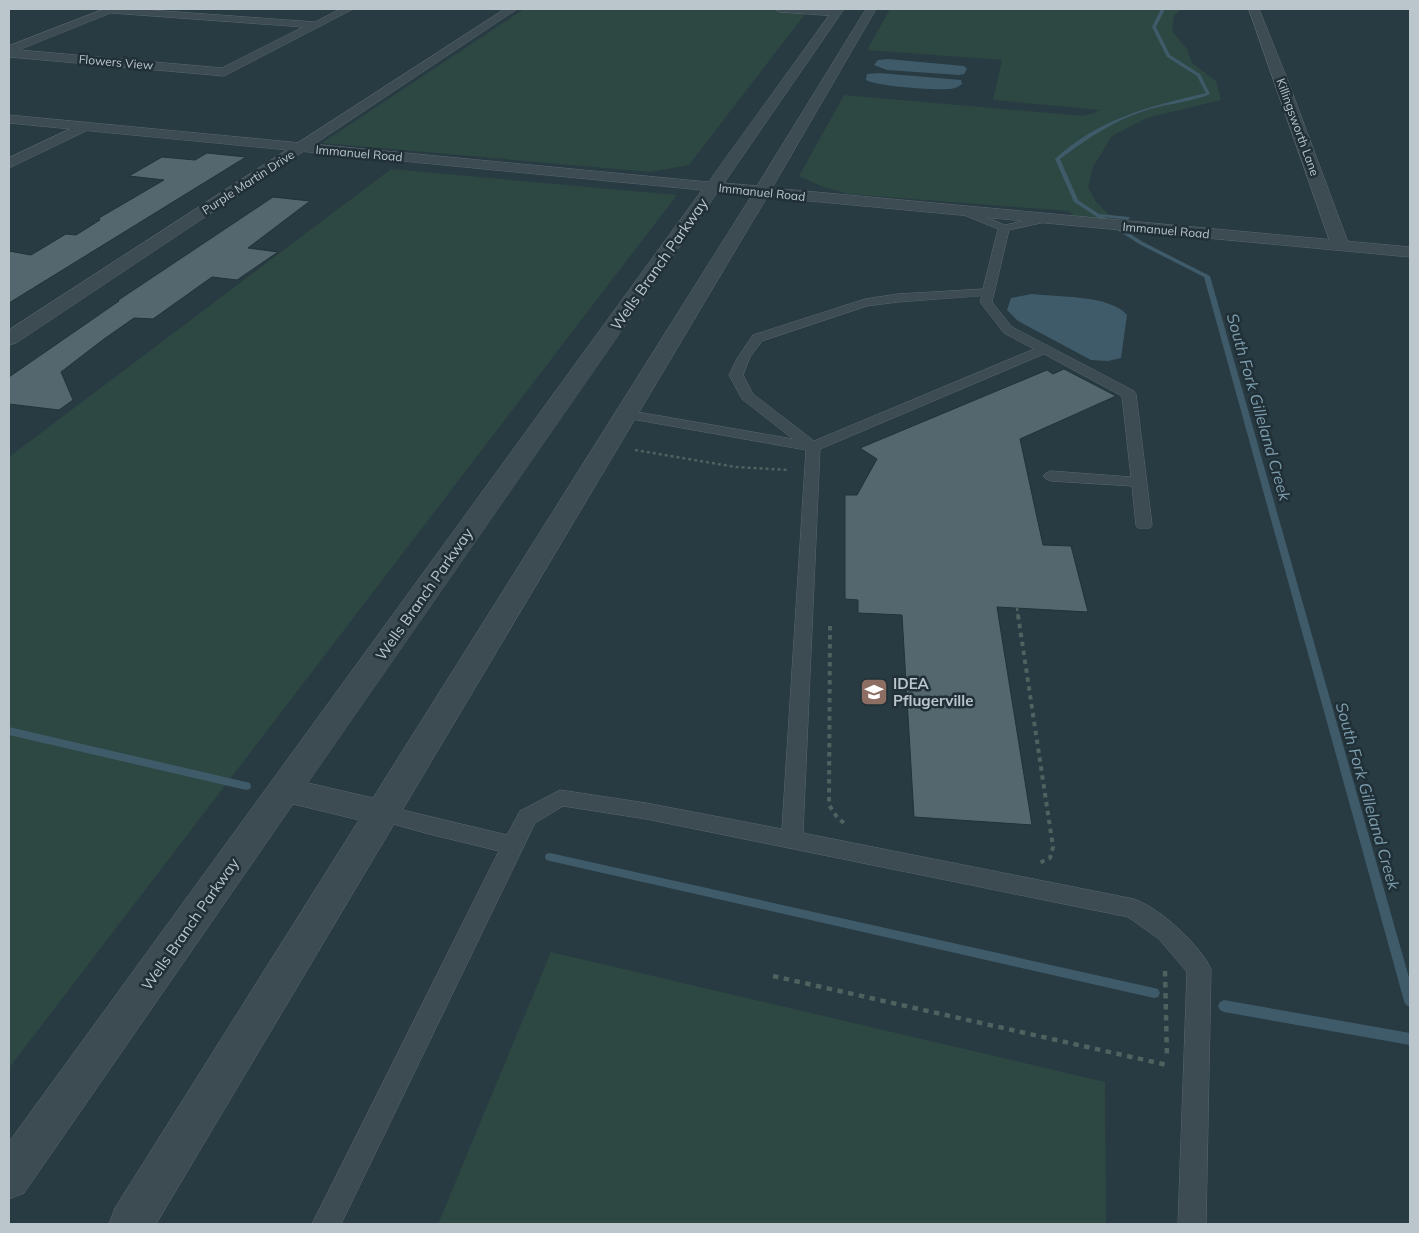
<svg xmlns="http://www.w3.org/2000/svg" width="1419" height="1233" viewBox="0 0 1419 1233" font-family="Mulish,sans-serif">
  <rect width="100%" height="100%" fill="#283a42"/>
  <g fill="#2d4742">
    <path d="M524,9H809L689,165L651,172L322,143Z"/>
    <path d="M890,9H1181L1174,16L1172,31L1187,49L1192,63L1216,81L1221,100L1147,118L1112,136L1093,167L1088,187L1096,202L1115,220L1076,217L1068,211L848,194L823,187L799,176L844,95L1084,116L1101,110L993,100L1002,60L867,50Z"/>
    <path d="M391,169L677,195L9,1068V457Z"/>
    <path d="M551,952L1105,1082L1106,1224H438Z"/>
  </g>
  <g fill="#3f5b6a">
    <path d="M888,59L964,66L967,69L964,74L959,75L887,70L874,65L878,60Z"/>
    <path d="M879,73L961,80L962,84C961,85 956,88 955,88C944,92 875,86 866,80L867,74Z"/>
    <path d="M1032,294C1056,297 1111,295 1127,315L1121,358L1108,361L1091,360L1018,321L1007,310L1011,298Z"/>
  </g>
  <g fill="none" stroke-linecap="round" stroke-linejoin="round">
    <g fill="#3f5b6a" fill-rule="evenodd">
      <path d="M1161,9H1165L1156,27L1170,55L1200,74L1210,94C1195,101 1168,104 1150,109C1116,119 1088,138 1060,159L1078,200L1099,214L1129,217L1130,218L1127,220L1104,217L1143,242L1210,276L1410,981V1007L1406,1005L1404,1001L1204,277L1139,244L1074,202L1055,159C1098,119 1150,106 1206,93L1197,76L1167,57L1152,27Z"/>
      <path d="M9,727L246,782L250,783L251,786L250,789L246,790L9,735Z"/>
      <path d="M550,853L1154,988L1158,989L1160,993L1158,997L1154,998L550,861L546,860L545,857L546,854Z"/>
      <path d="M1224,1000L1410,1033V1045L1224,1012L1220,1010L1218,1006L1220,1002Z"/>
    </g>
  </g>
  <g fill="#54676f" stroke="#233239">
    <path d="M207,153L246,157L9,303V251L31,255L66,234L76,235L100,220L99,218L164,180L129,176L162,157L195,160Z"/>
    <path d="M273,197L310,201L248,248L278,252L237,280L212,277L153,319L134,318L104,339L61,372L73,400L59,410L9,404V377L119,301H117Z"/>
    <path d="M1064,369L1116,396L1020,439L1043,545L1071,546L1088,612L997,607L1032,825L914,817L902,615L858,613V600L845,599V495H857L877,459L860,448L1047,370L1053,374Z"/>
  </g>
  <g fill="none" stroke-linecap="round" stroke-linejoin="round">
    <g stroke="#5b686f" stroke-width="1">
      <path id="service" d="M963,208L1005,225L1046,216L1051,219L1050,221L1009,230L992,302L1012,327L1134,391L1136,394L1152,525L1150,528H1138L1136,525L1132,486L1051,481L1046,479L1043,476L1046,473L1051,471L1131,477L1122,396L1044,354L820,449L803,833L1134,899C1160,908 1199,944 1211,969L1206,1224H1178L1187,972L1159,939L1128,917L646,819L563,806L535,823L341,1224H312L499,851L429,834L375,819L372,813L375,807L382,805L507,835L520,811L560,790L646,803L782,829L806,450L626,418L619,414L626,410L793,439L742,399L729,375L738,357L753,335L865,299L898,294L983,289L998,229L959,213L958,211ZM982,296L980,302L1004,333L1034,349L814,441L753,394L743,375L750,357L762,341L867,306L898,302Z"/>
    </g>
    <g stroke="#5b686f" stroke-width="1">
      <g id="minor">
        <path d="M104,9H136L315,22L340,9H353L224,76L9,57V46ZM111,13L303,27L222,68L19,50Z"/>
        <path d="M505,9H517L16,343L9,345V330Z"/>
        <path d="M775,9C788,9 833,5 841,13L836,16L780,12Z"/>
        <path d="M1249,9H1259L1288,81L1349,245L1346,249L1340,250L1334,249L1331,245Z"/>
        <path d="M85,122L92,126L90,129L9,168V158Z"/>
      </g>
    </g>
    <g stroke="#5b686f" stroke-width="1">
      <path id="tertiary" d="M834,9H844L724,183L757,186L866,9H876L772,188L1410,247V257L767,197L156,1224H109L115,1208L359,820L293,804L24,1193L9,1199V1142L702,190L9,123V115L708,182ZM718,192L752,195L373,798L308,783Z"/>
    </g>
    <g stroke="#4d6360" stroke-width="2.5" stroke-dasharray="3 3" stroke-linecap="butt">
      <path d="M635,450L736,467L789,470"/>
      <path d="M1017,608L1018,616"/>
    </g>
    <g stroke="#4d6360" stroke-width="4" stroke-dasharray="4.5 4.5" stroke-linecap="butt">
      <path d="M1018,615L1053,847L1050,858L1037,864"/>
      <path d="M830,626L829,805L837,817L846,825"/>
    </g>
    <g stroke="#4d6360" stroke-width="4.5" stroke-dasharray="5.5 5.5" stroke-linecap="butt">
      <path d="M1165,971L1167,1057"/>
      <path d="M773,976L1167,1065V1063"/>
    </g>
    <use href="#service" fill="#3d4b52" fill-rule="evenodd"/>
    <use href="#minor" fill="#3d4b52" fill-rule="evenodd"/>
    <use href="#tertiary" fill="#3d4b52" fill-rule="evenodd"/>
  </g>
  <defs>
    <g id="school-square" transform="scale(1.4375)"><rect x="-9" y="-9" width="18" height="18" rx="4" fill="#8d6e63" stroke="#213037"/><path d="M0-5L7-2L0 1L-7-2ZM-4 1L0 2.5L4 1V4Q0 6-4 4Z" fill="#fff"/></g>
  </defs>
  <g fill-rule="evenodd">
    <use href="#school-square" x="874" y="692"/>
  </g>
  <g text-anchor="middle" dominant-baseline="central" stroke-width="5" stroke-linejoin="round" paint-order="stroke">
    <g font-size="12" fill="#bac5cc" stroke="#213037">
      <text transform="translate(116 62) rotate(5)">Flowers View</text>
      <text transform="translate(1298 127) rotate(70)">Killingsworth Lane</text>
      <text transform="translate(359 153) rotate(5)">Immanuel Road</text>
      <text transform="translate(248 182) rotate(-33)">Purple Martin Drive</text>
      <text transform="translate(762 192) rotate(6)">Immanuel Road</text>
      <text transform="translate(1166 230) rotate(5)">Immanuel Road</text>
    </g>
    <g font-size="15" fill="#bac5cc" stroke="#213037">
      <text transform="translate(659 264) rotate(-55)">Wells Branch Parkway</text>
      <text transform="translate(424 594) rotate(-55)">Wells Branch Parkway</text>
      <text transform="translate(190 924) rotate(-55)">Wells Branch Parkway</text>
    </g>
    <g font-size="15" font-weight="bold" fill="#bac5cc" stroke="#213037" text-anchor="start">
      <text x="893" y="683">IDEA<tspan x="893" dy="17">Pflugerville</tspan></text>
    </g>
    <g font-size="16" font-style="italic" fill="#7c9dad" stroke="#213037">
      <text transform="translate(1259 407) rotate(74)">South Fork Gilleland Creek</text>
      <text transform="translate(1368 796) rotate(74)">South Fork Gilleland Creek</text>
    </g>
  </g>
  <rect width="1419" height="1233" fill="none" stroke="#bac5cc" stroke-width="20"/>
</svg>
